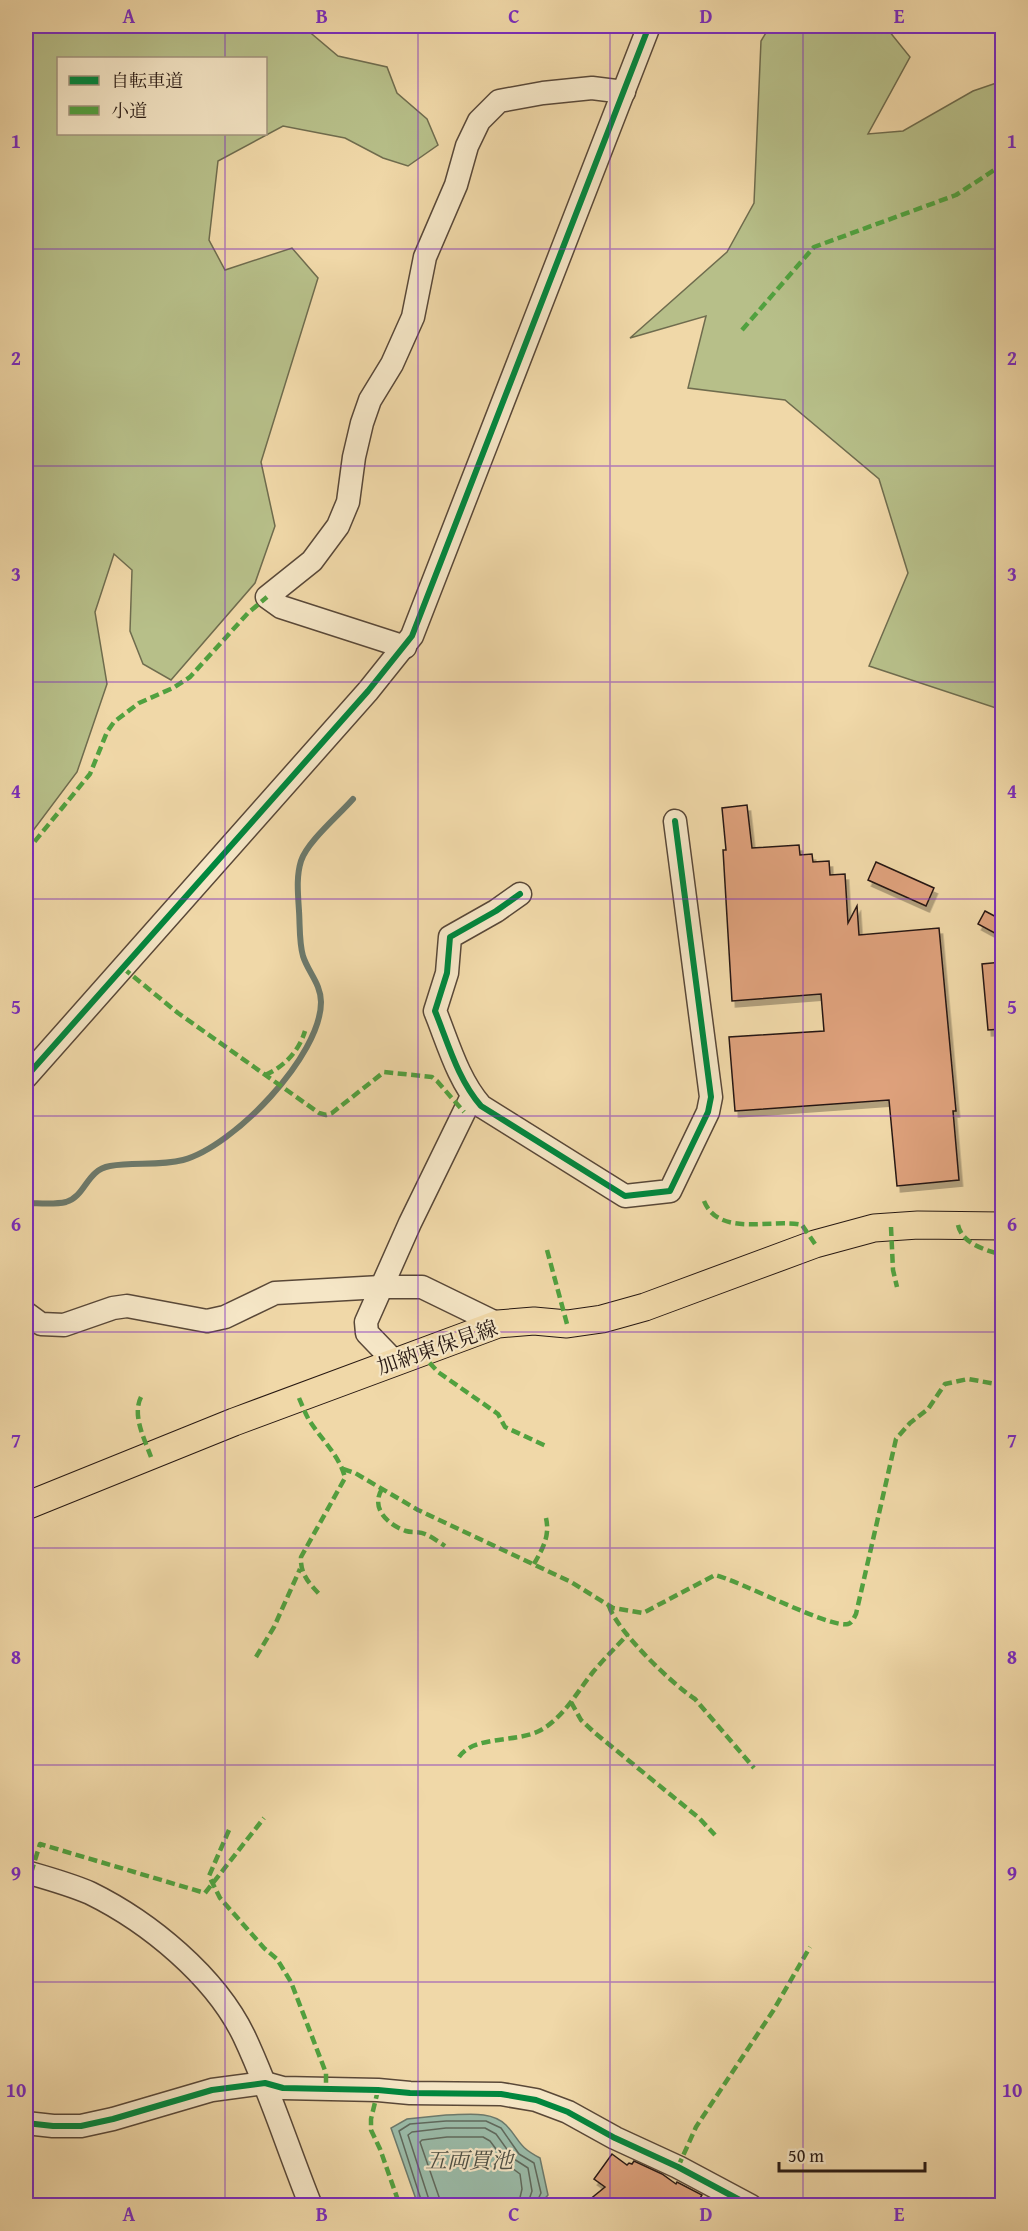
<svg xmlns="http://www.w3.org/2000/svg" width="1028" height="2231" viewBox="0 0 1028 2231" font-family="'Gentium Book Plus','Noto Serif JP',serif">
  <defs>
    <filter id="shadow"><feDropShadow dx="3.5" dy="6" stdDeviation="0" flood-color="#0004"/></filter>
  </defs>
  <rect width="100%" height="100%" fill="#f0d8a8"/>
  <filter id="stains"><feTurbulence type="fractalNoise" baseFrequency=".00333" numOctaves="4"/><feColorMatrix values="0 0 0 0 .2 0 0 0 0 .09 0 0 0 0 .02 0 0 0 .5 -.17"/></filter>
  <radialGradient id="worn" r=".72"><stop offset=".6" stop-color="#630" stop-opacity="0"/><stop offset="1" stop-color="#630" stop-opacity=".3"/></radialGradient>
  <g fill="#b7bf89" stroke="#6f6c4e" stroke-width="1.5" fill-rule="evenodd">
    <path d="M26,26H313L306,29L338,56L387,67L397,93L427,119L438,145L408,166L383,158L345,138L283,126L218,161L209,240L225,270L292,248L318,278L261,462L275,526L255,583L171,680L143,664L130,631L132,570L114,554L95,612L107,684L77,772L26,840ZM58,58H266V134H58Z"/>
    <path d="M770,26H885L910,57L868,134L903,131L973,91L1002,81V710L869,666L908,573L879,479L785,400L688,388L706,316L630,338L727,252L754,203L761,41Z"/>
  </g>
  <path fill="#9abaa7" stroke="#6c796b" stroke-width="1.5" d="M446,2115C465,2115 491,2110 506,2125C521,2141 517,2146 540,2158L548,2195L539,2205H418L391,2128L407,2119Z"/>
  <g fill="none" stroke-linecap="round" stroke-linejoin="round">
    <g stroke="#60695c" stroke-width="1.5">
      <path d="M423,2206L399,2131L410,2124L446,2121H486L501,2128L519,2154L534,2163L541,2193L535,2206"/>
      <path d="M431,2206L408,2135L412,2132L446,2128H485L496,2134L514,2159L528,2168L532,2191L527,2206"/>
      <path d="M440,2206L439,2197L420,2142L422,2140L447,2137H483L490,2141L508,2165L520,2174L522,2189L518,2206"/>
    </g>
    <path stroke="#6c796b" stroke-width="6" d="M26,1203C38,1203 54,1205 66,1202C86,1196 86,1170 110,1166C134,1162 159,1166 183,1160C233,1147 321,1056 321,1002C321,984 308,972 303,956C299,942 300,925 299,911C298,894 296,877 301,861C307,842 339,815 353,799"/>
  </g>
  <g fill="#dea17c" stroke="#271812" stroke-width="1.5" filter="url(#shadow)">
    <path d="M747,805L752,848L799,845L800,855L812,854L813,862L829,861L830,875L845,874L848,923L857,906L859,935L939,928L956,1111H953L959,1180L897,1186L889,1100L735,1111L729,1037L824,1031L821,994L732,1001L723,850H726L722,808Z"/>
    <path d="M876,862L934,888L926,906L868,880Z"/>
    <path d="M985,911L1002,920V937L978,924Z"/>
    <path d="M1002,962V1029L988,1030L982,964Z"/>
    <path d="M612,2154L627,2165L629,2163L632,2164L634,2161L662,2174L676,2184L677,2182L702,2195L696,2205H583L605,2187L594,2179Z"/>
  </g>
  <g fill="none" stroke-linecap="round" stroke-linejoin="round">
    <g stroke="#594838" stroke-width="25">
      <g id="minor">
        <path d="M405,647L281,607L267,597L312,561L338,526L348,502L354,457L362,423L370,400L392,364L413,317L425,257L456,185L467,146L479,121L499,101L543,93L592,88L624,92"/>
        <path d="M520,894L496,911L450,937L447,973L435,1011C448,1043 458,1080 481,1106L625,1196L670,1191L708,1112L711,1097L675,821"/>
        <path d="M26,1077L368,691L412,636L649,26"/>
        <path d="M26,1313L41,1324L64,1325L113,1308L127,1306L207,1321L225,1317L275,1293L381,1287H422L498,1324"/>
        <path d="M394,1361L367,1333L366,1322L410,1223L472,1096"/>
        <path d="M26,1872C47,1878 69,1884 90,1893C149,1922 215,1976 244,2036C270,2091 288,2149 311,2206"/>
        <path d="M26,2123L53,2126H81L113,2119L212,2090L265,2083L283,2088L378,2090L410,2093L501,2094L536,2100L568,2112L615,2138L678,2167L751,2206"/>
      </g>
    </g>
    <g stroke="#271812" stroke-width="29">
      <path id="major" d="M26,1506L234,1422L498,1324L534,1321L567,1324L602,1319L645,1307L815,1244L874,1228L918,1225L1002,1226"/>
    </g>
    <use href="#minor" stroke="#f5e6c6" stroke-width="22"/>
    <use href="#major" stroke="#f0d8a8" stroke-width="27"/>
    <g stroke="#51a13f" stroke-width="4.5" stroke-dasharray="9 4.5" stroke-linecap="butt">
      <path d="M742,330L814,247L956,195L1002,165"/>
      <path d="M26,852L90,774L107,732L114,722L139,703L173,688L190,677L248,613L267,597"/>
      <path d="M123,968L178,1013L319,1113L326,1115L332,1113L384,1072L432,1077L437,1081L464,1112"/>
      <path d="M265,1075C284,1067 299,1051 305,1031"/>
      <path d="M704,1201C719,1238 772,1218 802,1225L815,1244"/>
      <path d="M958,1225C962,1244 986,1250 1002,1255"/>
      <path d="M891,1227L893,1270L897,1287"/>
      <path d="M547,1250L567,1324"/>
      <path d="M423,1351L427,1360L438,1372L498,1414L505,1427L546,1446"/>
      <path d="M141,1397C132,1415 144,1438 151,1457"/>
      <path d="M299,1398C302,1405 305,1413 309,1420C321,1439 340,1456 345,1478L301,1557C300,1574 309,1583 320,1595"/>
      <path d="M343,1469L355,1473L418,1510L571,1582L613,1608L643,1613L715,1575C740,1581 831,1629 848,1624C852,1623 854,1618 856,1614L896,1439L910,1423L928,1409L945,1384L968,1379L1002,1385"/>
      <path d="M382,1489C370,1508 388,1525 406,1531C412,1533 419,1531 425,1534C432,1537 439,1542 445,1546"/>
      <path d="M534,1564C543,1548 550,1536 546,1518"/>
      <path d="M609,1606C617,1631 672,1684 695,1699L754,1768"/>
      <path d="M256,1657L274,1627L300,1569"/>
      <path d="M571,1702L581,1720L595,1733L699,1818L715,1835"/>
      <path d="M459,1757C474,1735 518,1743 541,1730C564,1717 577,1692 593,1672C604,1659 616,1647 628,1634"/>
      <path d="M229,1830L209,1876L220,1898L264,1948L277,1959L291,1982L326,2073V2089"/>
      <path d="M31,1873L40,1844L205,1893L264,1818"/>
      <path d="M378,2090L371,2119V2130L380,2149L400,2206"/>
      <path d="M678,2167L696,2127L773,2011L810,1947"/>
    </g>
    <g stroke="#f5e6c6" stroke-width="10">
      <g id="cycleway">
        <path d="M520,894L496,911L450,937L447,973L435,1011C448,1043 458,1080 481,1106L625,1196L670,1191L708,1112L711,1097L675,821"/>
        <path d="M26,1077L368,691L412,636L649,26"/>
        <path d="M26,2123L53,2126H81L113,2119L212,2090L265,2083L283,2088L378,2090L410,2093L501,2094L536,2100L568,2112L615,2138L678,2167L751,2206"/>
      </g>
    </g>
    <use href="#cycleway" stroke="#00873e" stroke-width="6"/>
  </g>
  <path fill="none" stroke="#7b2cbf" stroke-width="1.5" stroke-opacity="0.55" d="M225,26V58M418,26V2206M610,26V2206M803,26V2206M225,134V2206M26,249H1002M26,466H1002M26,682H1002M26,899H1002M26,1116H1002M26,1332H1002M26,1548H1002M26,1765H1002M26,1982H1002"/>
  <g text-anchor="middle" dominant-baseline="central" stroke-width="4.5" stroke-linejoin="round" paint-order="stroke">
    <g font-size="21" fill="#271812" stroke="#f5e6c6">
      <text transform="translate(437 1347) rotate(-19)">加納東保見線</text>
    </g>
    <g font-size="22" font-style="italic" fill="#4f5146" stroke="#f5e6c6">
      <text x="469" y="2160">五両買池</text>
    </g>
  </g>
  <rect width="1028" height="2231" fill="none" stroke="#f0d8a8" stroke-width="66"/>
  <rect x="57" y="57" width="210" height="78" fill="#f5e6c6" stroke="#a3947e" stroke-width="1.5"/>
  <rect x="69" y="76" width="30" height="9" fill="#00873e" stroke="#a3947e" stroke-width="1.5"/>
  <text x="111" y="87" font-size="18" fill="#271812">自転車道</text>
  <rect x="69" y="106" width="30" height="9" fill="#51a13f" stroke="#a3947e" stroke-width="1.5"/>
  <text x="111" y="117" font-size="18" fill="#271812">小道</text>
  <path d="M779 2162v9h146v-9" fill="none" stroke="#271812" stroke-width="3"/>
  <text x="788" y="2162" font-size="18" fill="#271812" stroke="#f5e6c6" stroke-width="4.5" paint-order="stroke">50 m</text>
  <rect x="33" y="33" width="962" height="2165" fill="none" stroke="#7b2cbf" stroke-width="2"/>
  <g font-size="20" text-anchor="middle" font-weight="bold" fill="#7b2cbf">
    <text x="129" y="23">A</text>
    <text x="322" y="23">B</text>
    <text x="514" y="23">C</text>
    <text x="706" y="23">D</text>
    <text x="899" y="23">E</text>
    <text x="16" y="148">1</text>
    <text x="1012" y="148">1</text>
    <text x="16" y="365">2</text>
    <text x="1012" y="365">2</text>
    <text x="16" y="581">3</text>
    <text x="1012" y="581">3</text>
    <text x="16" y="798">4</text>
    <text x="1012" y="798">4</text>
    <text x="16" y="1014">5</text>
    <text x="1012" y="1014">5</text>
    <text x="16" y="1231">6</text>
    <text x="1012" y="1231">6</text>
    <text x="16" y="1447">7</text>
    <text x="1012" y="1447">7</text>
    <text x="16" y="1664">8</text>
    <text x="1012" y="1664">8</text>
    <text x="16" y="1880">9</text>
    <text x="1012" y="1880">9</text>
    <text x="16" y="2097">10</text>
    <text x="1012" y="2097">10</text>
    <text x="129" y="2221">A</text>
    <text x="322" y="2221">B</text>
    <text x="514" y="2221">C</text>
    <text x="706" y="2221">D</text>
    <text x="899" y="2221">E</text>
  </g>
  <rect width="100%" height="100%" filter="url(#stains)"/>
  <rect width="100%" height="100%" fill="url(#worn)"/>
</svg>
